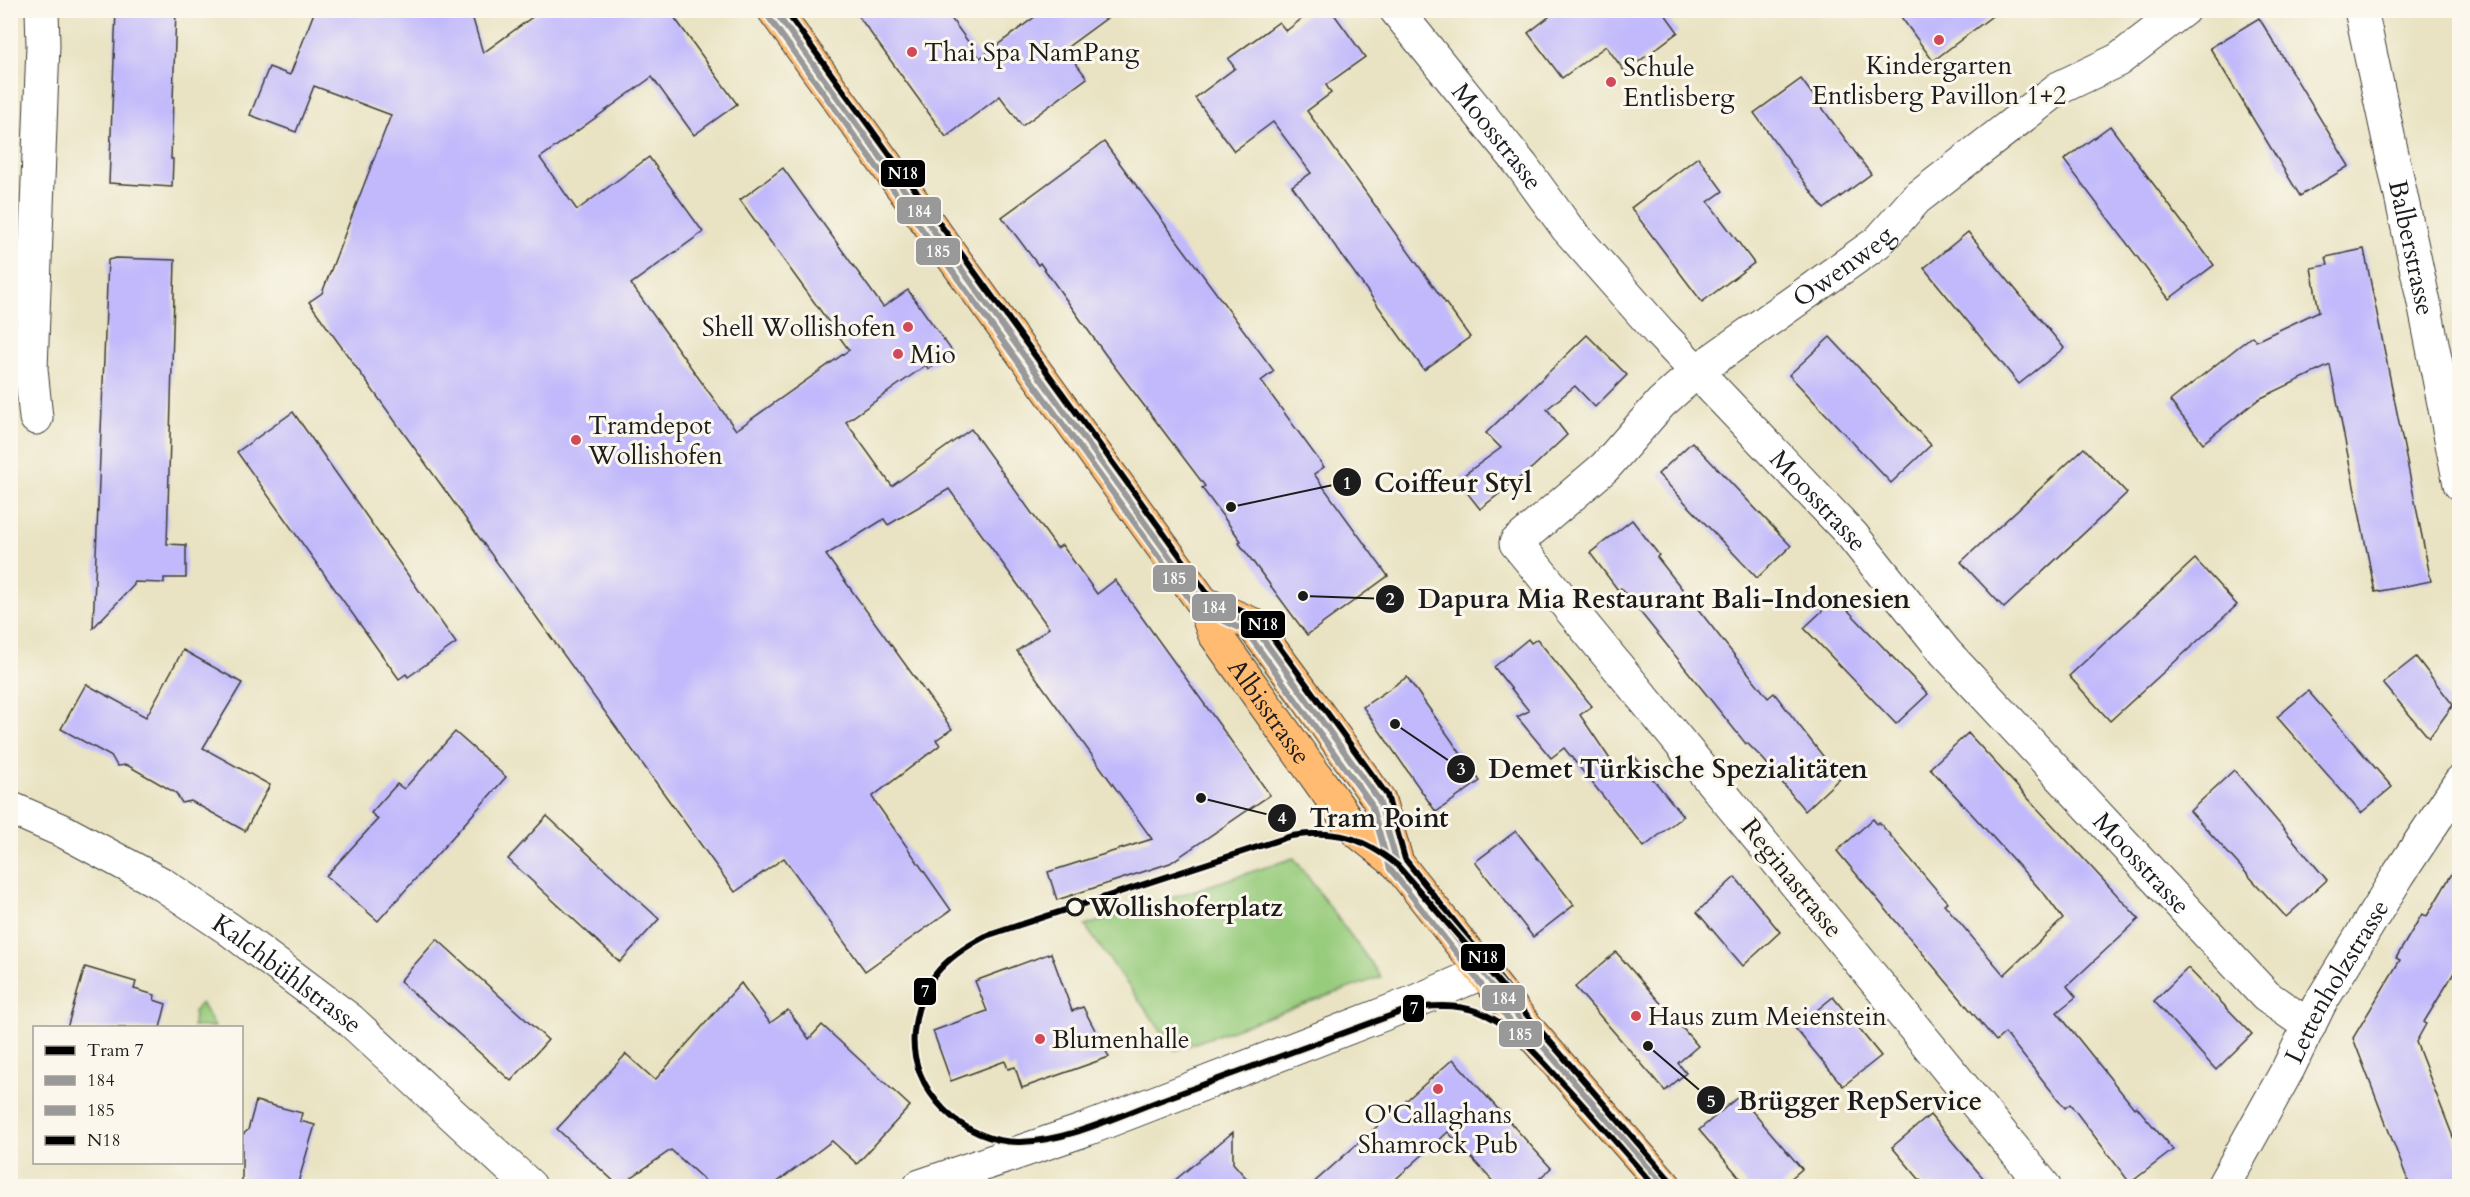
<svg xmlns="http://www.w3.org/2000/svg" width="2470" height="1197" viewBox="0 0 2470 1197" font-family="Cardo,serif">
  <rect width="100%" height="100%" fill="#fbf7ec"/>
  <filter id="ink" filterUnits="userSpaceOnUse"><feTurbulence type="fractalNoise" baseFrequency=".0167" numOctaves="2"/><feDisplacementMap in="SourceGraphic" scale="12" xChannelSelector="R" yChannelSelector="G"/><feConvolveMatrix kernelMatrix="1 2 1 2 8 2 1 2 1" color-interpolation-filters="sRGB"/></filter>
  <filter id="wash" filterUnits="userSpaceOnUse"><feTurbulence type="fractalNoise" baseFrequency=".008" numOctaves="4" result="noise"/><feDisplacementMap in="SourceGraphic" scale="24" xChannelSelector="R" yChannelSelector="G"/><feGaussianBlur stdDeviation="1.35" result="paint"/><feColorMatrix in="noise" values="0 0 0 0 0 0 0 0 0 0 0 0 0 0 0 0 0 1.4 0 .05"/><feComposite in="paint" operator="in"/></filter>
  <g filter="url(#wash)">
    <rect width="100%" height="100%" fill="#e9e3c3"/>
    <g fill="#98cc7d" stroke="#5a744c" stroke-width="1.5">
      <path d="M1294,858L1381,977L1175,1050L1085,926Z"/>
      <path d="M201,1003L215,1027H193L194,1012Z"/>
    </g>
    <g id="blocks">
      <g fill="#c1b9fb">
        <path d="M116,10H176L171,159H173L172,187L109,183Z"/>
        <path d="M315,10H450L473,19L483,53L542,10H669L737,104L694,135L652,77L540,158L577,210L649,157L703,232L631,284L736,430L849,350L740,200L783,168L883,307L908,290L952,351L928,369L926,365L846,422L892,486L971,429L1057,548L1062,545L1097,594L1115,580L1270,795L1170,863L1057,900L1048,872L1152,839L1017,651L1049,628L949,489L888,525L884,519L826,555L952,729L936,740L940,745L872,797L951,910L865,971L784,858L735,892L309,302L322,293L391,115L314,86L296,132L250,115L269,67L290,75Z"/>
        <path d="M854,10H945L980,58L1044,10H1118L1065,49L1087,78L1022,126L1000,96L946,137Z"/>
        <path d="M1313,10H1331L1365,57L1326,85L1331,93L1307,111L1470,337L1424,370L1292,186L1311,173L1273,122L1234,151L1195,98L1235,68L1228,59L1279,22L1286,31Z"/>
        <path d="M1558,10H1662L1678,32L1625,72L1606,46L1562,78L1528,33Z"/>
        <path d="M1896,10H2000L1933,61Z"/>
        <path d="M2259,18L2349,166L2300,196L2210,48Z"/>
        <path d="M1801,79L1871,174L1824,209L1754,113Z"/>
        <path d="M2110,126L2214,265L2169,299L2064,160Z"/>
        <path d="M1104,142L1274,371L1261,381L1324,467L1314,474L1388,576L1307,635L1239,543L1241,541L1202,488L1205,486L1105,354L1040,263L1038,265L1002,217Z"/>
        <path d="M1698,157L1723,191L1708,202L1754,263L1702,302L1631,208Z"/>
        <path d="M1968,232L2064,348L2019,384L1924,268Z"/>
        <path d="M2364,249L2431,581L2375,592L2330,365L2259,399L2203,443L2170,401L2252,336L2256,341L2319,311L2311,268L2328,265L2326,257Z"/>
        <path d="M116,258L175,260L167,544L186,545V578H164V583L134,582V585L93,628L108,260Z"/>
        <path d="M1587,335L1627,375L1595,407L1575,386L1547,409L1567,435L1533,467L1480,509L1457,480L1501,448L1486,433Z"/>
        <path d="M1830,337L1931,445L1891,483L1789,375Z"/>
        <path d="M293,412L456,643L408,677L406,674L399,679L237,452Z"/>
        <path d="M1692,442L1791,546L1757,578L1658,474Z"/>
        <path d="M2084,448L2127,493L2004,608L1961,562Z"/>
        <path d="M1632,520L1659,555L1657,557L1768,698L1774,693L1840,778L1805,811L1764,760L1747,743L1746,744L1621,588L1618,590L1590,553Z"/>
        <path d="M2195,559L2237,605L2110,721L2069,676Z"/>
        <path d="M1836,598L1928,694L1896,724L1804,628Z"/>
        <path d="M1528,639L1531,643L1537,639L1592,706L1580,715L1618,771L1635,757L1683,816L1644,847L1564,748L1551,758L1517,717L1529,711L1494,667Z"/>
        <path d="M183,650L242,683L203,748L270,785L245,831L191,801L182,803L176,793L127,765L117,766L112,757L61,729L86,684L146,717Z"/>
        <path d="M2416,657L2453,705L2429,738L2383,683Z"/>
        <path d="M1407,677L1480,781L1436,812L1363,707Z"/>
        <path d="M2308,691L2392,787L2361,813L2277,717Z"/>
        <path d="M455,732L506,777L378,921L326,876L378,819L371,813L397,784L404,789Z"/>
        <path d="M1968,733L2139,919L2067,986L2076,997L2057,1012L2134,1108L2136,1106L2173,1150L2130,1183L2070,1104L2065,1108L2005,1033L1996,1041L1837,851L1873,819L1877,824L1879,822L1947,902L1944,904L2004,975L2063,919L2046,896L1930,768Z"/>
        <path d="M2234,770L2327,880L2286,917L2190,811Z"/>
        <path d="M547,816L659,919L620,962L508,859Z"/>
        <path d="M1516,831L1574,905L1533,937L1475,862Z"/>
        <path d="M2460,860V963L2424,1022L2426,1024L2416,1042L2460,1155V1186H2410L2353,1038L2400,960L2396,958L2422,914L2427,916Z"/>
        <path d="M1735,877L1780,932L1743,966L1697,912Z"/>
        <path d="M437,939L548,1040L511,1081L400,981Z"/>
        <path d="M1616,952L1698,1046L1678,1063L1686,1073L1665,1091L1575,987Z"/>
        <path d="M1051,953L1072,1011L1083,1007L1109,1057L1022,1088L1015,1067L1008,1069L1005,1061L951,1081L933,1031L987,1011L975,981Z"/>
        <path d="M85,967L136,982L134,989L155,995L154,1000L166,1004L160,1028H67Z"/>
        <path d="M2188,968L2252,1034L2216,1070L2154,1001Z"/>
        <path d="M741,983L770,1023L788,1010L809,1039L822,1025L910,1106L857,1164L832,1141L772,1186H711L671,1150L619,1186L557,1129L626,1054L655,1080Z"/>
        <path d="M1833,997L1881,1056L1843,1086L1795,1028Z"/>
        <path d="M1453,1059L1551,1168L1531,1186H1497L1448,1132L1388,1186H1310Z"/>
        <path d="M1739,1096L1802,1169L1782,1186H1747L1699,1130Z"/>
        <path d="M256,1101L302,1113L300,1121L315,1125L297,1186H242V1135L248,1130Z"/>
        <path d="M1930,1115L1962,1153L1990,1186H1925L1892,1147Z"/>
        <path d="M1233,1132V1163L1253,1186H1168Z"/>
      </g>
    </g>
  </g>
  <g filter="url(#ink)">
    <use href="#blocks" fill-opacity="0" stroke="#3b3a35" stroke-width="1.5"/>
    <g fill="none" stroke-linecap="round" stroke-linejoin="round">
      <g stroke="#3b3a35" stroke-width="35">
        <g id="minor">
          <path id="s1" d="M1396,10L1522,166L1567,228L1659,332L1852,535L1945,652L2266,996L2309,1026"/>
          <path id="s2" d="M2361,10L2424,303L2460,484"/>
          <path d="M36,418L31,369L43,45L42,10"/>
          <path id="s3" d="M10,808L65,832L162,884L229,929L350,1020L530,1186"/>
          <path d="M920,1186L1087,1129L1412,1003L1481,973"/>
          <path id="s4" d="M2044,1186L1516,543L1605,467L1661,403L1697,371L1878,242L1916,199L2059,88L2118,60L2183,10"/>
          <path id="s5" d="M2223,1186L2288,1069L2319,1005L2399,874L2460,782"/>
        </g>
      </g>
      <g stroke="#3b3a35" stroke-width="35">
        <g id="major">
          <path id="s6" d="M774,10L1203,603L1214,633L1352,827L1397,863L1532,1034L1665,1186"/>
          <path d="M1203,603L1252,624L1304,694L1379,800L1397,863"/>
        </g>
      </g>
      <use href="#minor" stroke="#fff" stroke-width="33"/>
      <use href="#major" stroke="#ffbb71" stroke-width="33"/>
      <g stroke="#fbf7ec" stroke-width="10">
        <path id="bus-1" d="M774,10L1203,603L1252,624L1379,800L1397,863L1532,1034L1665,1186"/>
      </g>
      <g stroke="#fbf7ec" stroke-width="10">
        <path id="bus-2" d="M767,15L1196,608L1246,631L1371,804L1390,869L1525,1040L1653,1186"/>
      </g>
      <g stroke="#fbf7ec" stroke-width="10">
        <path id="bus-3" d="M785,10L1209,596L1259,619L1387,795L1405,859L1539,1028L1672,1180"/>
      </g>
      <use href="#bus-1" stroke="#999" stroke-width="6"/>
      <use href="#bus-2" stroke="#999" stroke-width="6"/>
      <use href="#bus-3" stroke="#000" stroke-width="6"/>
      <g stroke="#fbf7ec" stroke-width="10">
        <path id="tram-1" d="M1654,1186C1623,1150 1592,1114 1559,1079C1536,1054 1511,1024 1479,1012C1455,1003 1430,1005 1406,1010C1325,1040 1244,1069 1164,1099C1118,1116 1070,1140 1021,1142C964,1144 908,1090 914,1032C919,983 943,958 986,936L1291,836C1336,829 1362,837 1397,865L1675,1186"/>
      </g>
      <use href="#tram-1" stroke="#000" stroke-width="6"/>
    </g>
  </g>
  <g fill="#d1495b" stroke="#fbf7ec" stroke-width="2">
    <circle cx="1939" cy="40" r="6"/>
    <circle cx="912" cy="52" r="6"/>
    <circle cx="1611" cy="82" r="6"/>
    <circle cx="908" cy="327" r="6"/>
    <circle cx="898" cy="354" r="6"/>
    <circle cx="576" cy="440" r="6"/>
    <circle cx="1636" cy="1016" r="6"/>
    <circle cx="1040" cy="1039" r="6"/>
    <circle cx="1438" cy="1089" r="6"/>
  </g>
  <circle fill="#fbf7ec" stroke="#1c1c1c" stroke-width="3" cx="1075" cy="907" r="8"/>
  <g text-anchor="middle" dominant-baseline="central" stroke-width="6" stroke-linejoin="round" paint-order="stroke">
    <g font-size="26" fill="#1c1c1c" stroke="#fbf7ec" text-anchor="start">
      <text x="924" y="52">Thai Spa NamPang</text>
      <text x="1939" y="65" text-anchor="middle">Kindergarten<tspan x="1939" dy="30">Entlisberg Pavillon 1+2</tspan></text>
      <text x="1623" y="67">Schule<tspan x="1623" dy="30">Entlisberg</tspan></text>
      <text x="896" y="327" text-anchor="end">Shell Wollishofen</text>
      <text x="910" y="354">Mio</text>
      <text x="588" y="425">Tramdepot<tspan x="588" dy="30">Wollishofen</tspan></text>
      <text x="1648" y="1016">Haus zum Meienstein</text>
      <text x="1052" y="1039">Blumenhalle</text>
      <text x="1438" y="1114" text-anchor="middle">O'Callaghans<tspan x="1438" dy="30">Shamrock Pub</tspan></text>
    </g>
    <g font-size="26" fill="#1c1c1c" stroke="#fbf7ec">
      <text stroke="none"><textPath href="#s1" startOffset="162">Moosstrasse</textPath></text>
      <text stroke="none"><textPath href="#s2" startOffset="243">Balberstrasse</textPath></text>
      <text stroke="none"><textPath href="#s4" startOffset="1262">Owenweg</textPath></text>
      <text stroke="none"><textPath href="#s1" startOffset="648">Moosstrasse</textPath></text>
      <text stroke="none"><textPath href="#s6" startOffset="860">Albisstrasse</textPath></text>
      <text stroke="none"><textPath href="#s1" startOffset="1134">Moosstrasse</textPath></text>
      <text transform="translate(1792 878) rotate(51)">Reginastrasse</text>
      <text stroke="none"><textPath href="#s3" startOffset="324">Kalchbühlstrasse</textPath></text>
      <text stroke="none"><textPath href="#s5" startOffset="234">Lettenholzstrasse</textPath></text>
    </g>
    <g font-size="26" font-weight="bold" fill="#1c1c1c" stroke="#fbf7ec" text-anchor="start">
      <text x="1089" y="907">Wollishoferplatz</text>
    </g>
  </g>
  <path fill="none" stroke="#1c1c1c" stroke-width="2" d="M1231 507L1347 482M1303 596L1390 599M1395 724L1461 769M1201 798L1282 818M1648 1046L1711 1100"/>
  <g fill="#1c1c1c" stroke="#fbf7ec" stroke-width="2">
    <circle cx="1231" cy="507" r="6"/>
    <circle cx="1303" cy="596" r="6"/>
    <circle cx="1395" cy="724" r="6"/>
    <circle cx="1201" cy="798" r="6"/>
    <circle cx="1648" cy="1046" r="6"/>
    <circle cx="1347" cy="482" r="15"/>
    <circle cx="1390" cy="599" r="15"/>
    <circle cx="1461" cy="769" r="15"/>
    <circle cx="1282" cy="818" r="15"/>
    <circle cx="1711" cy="1100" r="15"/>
  </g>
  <g font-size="18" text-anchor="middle" font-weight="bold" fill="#fff">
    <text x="1347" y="489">1</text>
    <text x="1390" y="605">2</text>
    <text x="1461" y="775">3</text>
    <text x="1282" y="824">4</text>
    <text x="1711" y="1107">5</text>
  </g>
  <g font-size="27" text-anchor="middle" font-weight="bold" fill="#1c1c1c" stroke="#fbf7ec" stroke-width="6" stroke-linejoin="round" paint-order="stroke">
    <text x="1453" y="492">Coiffeur Styl</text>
    <text x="1664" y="608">Dapura Mia Restaurant Bali-Indonesien</text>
    <text x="1678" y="778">Demet Türkische Spezialitäten</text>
    <text x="1379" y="827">Tram Point</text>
    <text x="1860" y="1110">Brügger RepService</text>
  </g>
  <g stroke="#fbf7ec" stroke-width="2">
    <rect x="880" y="159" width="46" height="29" rx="6" fill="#000"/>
    <rect x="896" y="196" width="46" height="29" rx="6" fill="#999"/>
    <rect x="915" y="237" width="46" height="29" rx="6" fill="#999"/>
    <rect x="1152" y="564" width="45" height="29" rx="6" fill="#999"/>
    <rect x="1191" y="593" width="46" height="29" rx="6" fill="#999"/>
    <rect x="1240" y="610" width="46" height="29" rx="6" fill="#000"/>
    <rect x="1460" y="943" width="46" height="29" rx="6" fill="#000"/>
    <rect x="913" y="977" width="24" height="29" rx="6" fill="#000"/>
    <rect x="1481" y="984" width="45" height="28" rx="6" fill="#999"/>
    <rect x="1402" y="994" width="23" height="29" rx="6" fill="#000"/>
    <rect x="1498" y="1020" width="45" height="28" rx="6" fill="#999"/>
  </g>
  <g font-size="16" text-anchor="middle" font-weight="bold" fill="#fff">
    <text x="903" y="179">N18</text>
    <text x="919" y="217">184</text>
    <text x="938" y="257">185</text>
    <text x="1174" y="584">185</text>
    <text x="1214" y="613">184</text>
    <text x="1263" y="630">N18</text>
    <text x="1483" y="963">N18</text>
    <text x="925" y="997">7</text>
    <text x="1504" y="1004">184</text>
    <text x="1414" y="1014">7</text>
    <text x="1520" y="1040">185</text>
  </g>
  <rect width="2470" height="1197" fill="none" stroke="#fbf7ec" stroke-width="36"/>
  <rect x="33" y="1026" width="210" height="138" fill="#fbf7ec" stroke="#a29f99" stroke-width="1.5"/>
  <rect x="45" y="1046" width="30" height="9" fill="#000000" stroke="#a29f99" stroke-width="1.5"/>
  <text x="87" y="1056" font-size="18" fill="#1c1c1c">Tram 7</text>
  <rect x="45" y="1076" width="30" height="9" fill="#999999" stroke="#a29f99" stroke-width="1.5"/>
  <text x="87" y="1086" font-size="18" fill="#1c1c1c">184</text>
  <rect x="45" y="1106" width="30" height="9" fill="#999999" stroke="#a29f99" stroke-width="1.5"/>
  <text x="87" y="1116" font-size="18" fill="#1c1c1c">185</text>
  <rect x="45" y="1136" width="30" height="9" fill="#000000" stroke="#a29f99" stroke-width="1.5"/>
  <text x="87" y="1146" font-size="18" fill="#1c1c1c">N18</text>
</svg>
